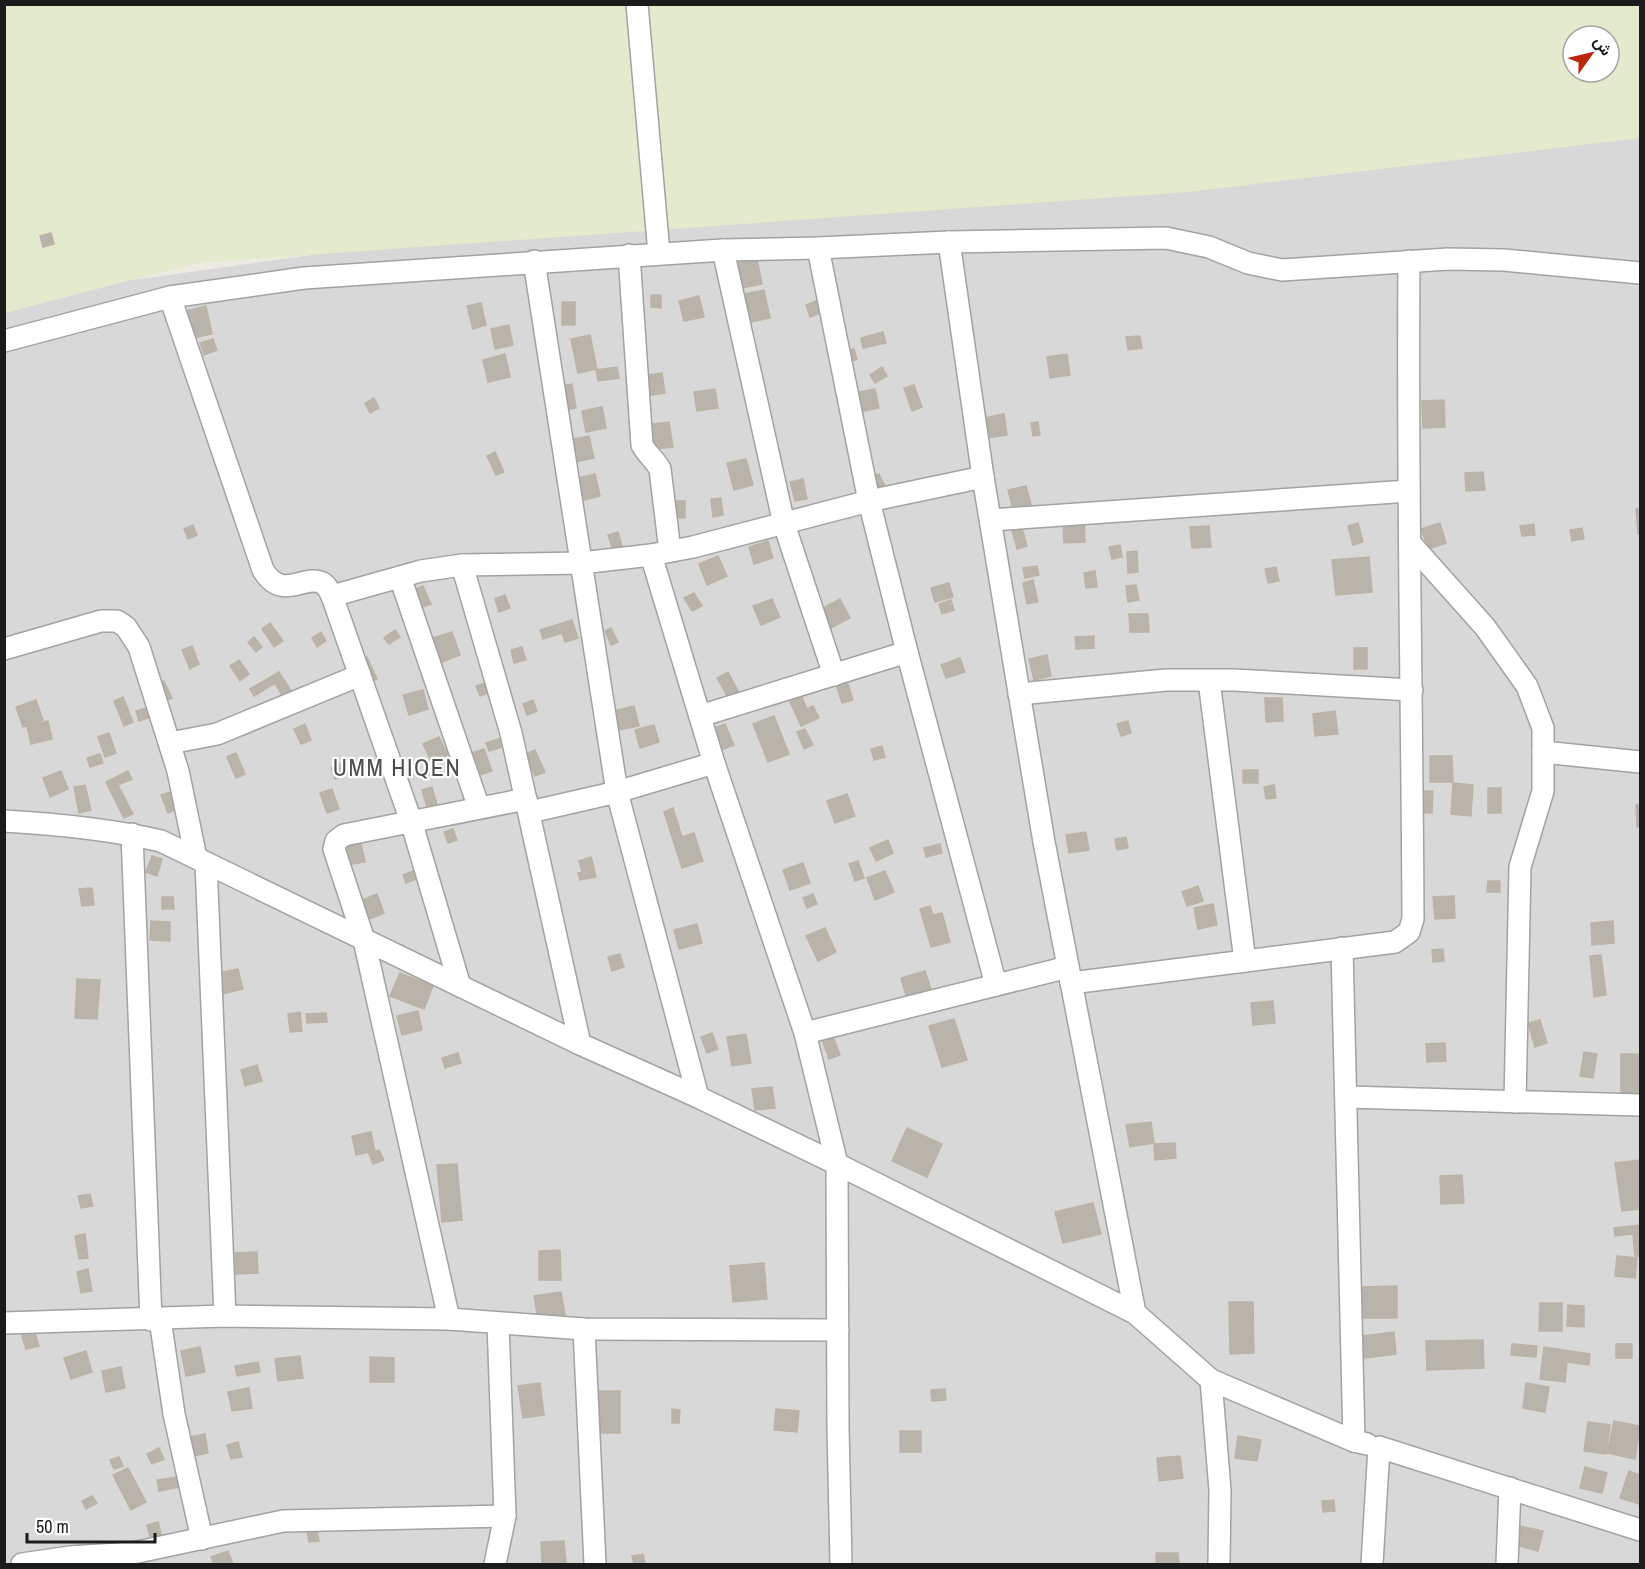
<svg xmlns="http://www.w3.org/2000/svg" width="1645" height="1569" viewBox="0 0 1645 1569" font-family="'Archivo Narrow',Vazirmatn,sans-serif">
  <rect width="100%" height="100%" fill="#eceae1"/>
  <path fill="#d9d8d8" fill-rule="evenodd" d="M1640,5V1564H5L4,298L404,242ZM1573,36H1609V72H1573Z"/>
  <path fill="#e3eacd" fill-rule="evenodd" d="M5,5H1640V138L1189,192L196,263L5,313ZM1573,36H1609V72H1573Z"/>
  <g fill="#b8b3ab" stroke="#bdb3a5" stroke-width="1.5">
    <path d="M51,233L54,244L43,247L40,236Z"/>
    <path d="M757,259L762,284L737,289L732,264Z"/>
    <path d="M764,290L770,318L745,323L739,295Z"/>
    <path d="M651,295H661V308L651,307Z"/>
    <path d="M699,296L704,317L684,321L679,301Z"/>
    <path d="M816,301L820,313L810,317L806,305Z"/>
    <rect x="562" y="302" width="13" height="23"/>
    <path d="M481,303L486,325L473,329L467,306Z"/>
    <path d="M206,306L212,334L192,338L186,311Z"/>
    <path d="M509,325L513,345L495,349L491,329Z"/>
    <path d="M883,332L886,343L863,348L861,338Z"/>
    <path d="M590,335L597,369L578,373L571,339Z"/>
    <path d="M1140,336L1142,348L1128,350L1126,337Z"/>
    <path d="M213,339L217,350L204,355L200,343Z"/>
    <path d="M854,349L857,359L847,363L843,352Z"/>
    <path d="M505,354L510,377L488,382L483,360Z"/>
    <path d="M1067,354L1070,375L1050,378L1047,357Z"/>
    <path d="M617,367L619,378L598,381L596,370Z"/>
    <path d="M882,367L887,376L875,383L870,375Z"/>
    <path d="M662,373L665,393L645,396L642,376Z"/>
    <path d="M572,384L576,408L564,410L560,386Z"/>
    <path d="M914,385L922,407L912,411L904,388Z"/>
    <path d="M715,389L718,408L697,411L694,392Z"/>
    <path d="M875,389L879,408L859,412L855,393Z"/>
    <path d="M374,398L379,408L370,413L365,403Z"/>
    <path d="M1444,400L1445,427L1423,428L1422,401Z"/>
    <path d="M602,407L606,428L586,432L582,411Z"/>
    <path d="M1004,414L1007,435L987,438L984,418Z"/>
    <path d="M669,422L673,447L656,449L652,424Z"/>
    <path d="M1038,422L1040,435L1033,436L1031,423Z"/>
    <path d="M589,436L594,458L571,463L567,440Z"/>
    <path d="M495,452L504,472L496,475L487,456Z"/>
    <path d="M746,459L753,485L734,490L727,463Z"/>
    <path d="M1483,472L1485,490L1466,491L1465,473Z"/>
    <path d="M595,474L600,496L580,501L574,479Z"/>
    <path d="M879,474L887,490L877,494L870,477Z"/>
    <path d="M803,479L807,499L795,501L790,482Z"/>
    <path d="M1026,486L1031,505L1013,510L1008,490Z"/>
    <path d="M721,498L723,515L713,517L711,499Z"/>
    <rect x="672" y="501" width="13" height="17"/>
    <path d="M1640,508V534H1638L1636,509Z"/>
    <path d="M1084,523L1085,542L1064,543L1063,524Z"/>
    <path d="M1358,523L1363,542L1353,545L1348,526Z"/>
    <path d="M1440,523L1446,543L1428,549L1421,529Z"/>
    <path d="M1021,524L1027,546L1017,549L1011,527Z"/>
    <path d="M1534,524L1535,535L1522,536L1520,526Z"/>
    <path d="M193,525L197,535L188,539L184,529Z"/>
    <path d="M1209,526L1211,547L1192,548L1190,527Z"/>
    <path d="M1582,528L1584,539L1572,541L1570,530Z"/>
    <path d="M618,532L623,549L613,551L608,535Z"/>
    <path d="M768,541L773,558L754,564L749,547Z"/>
    <path d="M1120,545L1122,557L1112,559L1109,547Z"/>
    <path d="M1137,551L1138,572L1128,573L1127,552Z"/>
    <path d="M718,556L727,576L707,585L699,564Z"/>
    <path d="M1369,557L1372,592L1336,595L1332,560Z"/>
    <path d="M1037,566L1039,575L1025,578L1023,568Z"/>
    <path d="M1276,567L1279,581L1268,583L1265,569Z"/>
    <path d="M1095,571L1097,587L1086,588L1084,573Z"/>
    <path d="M1033,580L1038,602L1027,604L1023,583Z"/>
    <path d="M949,583L953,597L935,602L931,588Z"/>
    <path d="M1136,585L1139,600L1128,602L1126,586Z"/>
    <path d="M423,586L431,604L420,608L413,590Z"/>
    <path d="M694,593L702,606L692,611L684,598Z"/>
    <path d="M505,595L510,608L499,612L495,599Z"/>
    <path d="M772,599L780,617L761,625L753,606Z"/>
    <path d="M840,599L850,618L831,628L821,609Z"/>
    <path d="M951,600L954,610L942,614L939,604Z"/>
    <path d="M1129,614H1148L1149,632H1130Z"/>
    <path d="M572,620L578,638L565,642L562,633L543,639L540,630Z"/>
    <path d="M270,623L283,641L274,647L262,629Z"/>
    <path d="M611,628L618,642L611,645L605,631Z"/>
    <path d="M395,630L400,637L389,644L384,638Z"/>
    <path d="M321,632L326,641L317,647L312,638Z"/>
    <path d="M452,632L460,655L442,662L433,638Z"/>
    <path d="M1094,636V648L1076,649L1075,637Z"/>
    <path d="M254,637L262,647L256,652L248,642Z"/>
    <path d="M192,646L199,664L190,669L182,650Z"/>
    <path d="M522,647L526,660L514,663L511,650Z"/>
    <rect x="1354" y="648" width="13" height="21"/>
    <path d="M1047,655L1051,676L1034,680L1029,659Z"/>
    <path d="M367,657L377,679L367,684L356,662Z"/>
    <path d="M960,658L965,672L946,678L941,665Z"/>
    <path d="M239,660L249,674L240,681L230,666Z"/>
    <path d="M279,672L295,697L286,703L275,683L254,696L250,689Z"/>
    <path d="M728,672L739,693L729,699L717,678Z"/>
    <path d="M164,681L172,698L161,702L154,685Z"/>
    <path d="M847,681L853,700L842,703L836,684Z"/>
    <path d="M488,682L491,692L480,696L476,686Z"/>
    <path d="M423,690L428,709L409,715L403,695Z"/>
    <path d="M123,697L133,722L124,726L114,701Z"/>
    <path d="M802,697L807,709L813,706L819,718L801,726L790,702Z"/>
    <path d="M1265,698H1282L1283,721L1266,722Z"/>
    <path d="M36,700L43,720L23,727L16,707Z"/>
    <path d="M533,700L537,711L527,715L523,704Z"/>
    <path d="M634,706L639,726L619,730L614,711Z"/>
    <path d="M149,707L151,717L139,721L136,711Z"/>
    <path d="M1335,711L1338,734L1315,736L1313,714Z"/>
    <path d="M774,716L789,754L768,762L753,724Z"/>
    <path d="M48,721L52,739L31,744L27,726Z"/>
    <path d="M1128,721L1131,733L1121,736L1117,724Z"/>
    <path d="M305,724L311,740L301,744L294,729Z"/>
    <path d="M725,724L734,745L721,750L712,729Z"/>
    <path d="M654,725L659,742L640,748L635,730Z"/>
    <path d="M805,729L813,745L804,749L797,732Z"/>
    <path d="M109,733L116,753L105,757L98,737Z"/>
    <path d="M439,737L448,755L432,763L423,744Z"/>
    <path d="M502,738L505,746L489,751L486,743Z"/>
    <path d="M882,746L885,757L874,760L871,749Z"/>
    <path d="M484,749L492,771L470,778L463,756Z"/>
    <path d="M535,750L545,772L535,776L526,754Z"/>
    <path d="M236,753L245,774L236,778L227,757Z"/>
    <path d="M100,754L103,763L90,767L87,758Z"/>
    <path d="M1430,756H1452L1453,782H1430Z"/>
    <path d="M342,763L347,774L335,779L331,768Z"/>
    <rect x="1243" y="770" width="15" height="13"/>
    <path d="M61,771L68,789L50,797L43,778Z"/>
    <path d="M128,771L132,779L118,785L133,814L124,818L106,782Z"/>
    <path d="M1453,783L1473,785L1471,816L1451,814Z"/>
    <path d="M85,785L91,810L79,813L74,787Z"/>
    <path d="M1274,785L1276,798L1266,799L1264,787Z"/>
    <path d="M432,787L438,808L428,811L422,790Z"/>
    <rect x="1488" y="788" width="13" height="25"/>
    <path d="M332,789L339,809L327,813L320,793Z"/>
    <path d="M1421,791H1433L1432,813H1421Z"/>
    <path d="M171,792L178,809L168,813L161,795Z"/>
    <path d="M847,794L855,816L835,823L827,801Z"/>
    <path d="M1640,804V826L1637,827L1636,805Z"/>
    <path d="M673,808L682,837L694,833L703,861L682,868L664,812Z"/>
    <path d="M453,829L457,840L448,843L444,832Z"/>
    <path d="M1086,832L1089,850L1069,853L1066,835Z"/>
    <path d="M1126,837L1128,848L1117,850L1115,839Z"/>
    <path d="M888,840L893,853L876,861L870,848Z"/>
    <path d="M361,844L365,862L347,865L343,847Z"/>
    <path d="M940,844L942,853L926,857L924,848Z"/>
    <path d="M152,856L162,859L157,876L146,872Z"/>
    <path d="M591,857L594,867L582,871L579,861Z"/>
    <path d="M858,861L864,878L855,881L849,864Z"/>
    <path d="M803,863L810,883L790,890L783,870Z"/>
    <path d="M594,869L596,877L580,880L578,873Z"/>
    <path d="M413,871L416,879L406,883L403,875Z"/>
    <path d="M885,871L894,892L875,900L867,878Z"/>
    <path d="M1488,881H1500V892H1487Z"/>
    <path d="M1198,886L1203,901L1187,906L1182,892Z"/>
    <path d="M92,888L94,905L82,906L79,889Z"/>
    <path d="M377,894L384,913L367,920L360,901Z"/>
    <path d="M813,894L817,904L807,908L803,898Z"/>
    <path d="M1454,896L1455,918L1435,919L1433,897Z"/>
    <path d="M162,897H173L174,909H162Z"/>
    <path d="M1213,904L1217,925L1198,929L1194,908Z"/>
    <path d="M930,906L933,915L942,913L950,942L931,947L920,909Z"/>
    <path d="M151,921L170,922V941L150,940Z"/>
    <path d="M1613,921L1614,943L1592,945L1591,923Z"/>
    <path d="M697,924L702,943L679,949L674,930Z"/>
    <path d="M825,928L836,952L818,961L806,936Z"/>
    <path d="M1443,949L1444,961L1433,962L1432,950Z"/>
    <path d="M620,954L624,967L612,971L608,957Z"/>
    <path d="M1601,955L1606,995L1594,997L1590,956Z"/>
    <path d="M238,969L243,989L222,994L218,973Z"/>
    <path d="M925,971L932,992L907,999L901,978Z"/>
    <path d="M400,973L433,986L424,1009L390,996Z"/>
    <path d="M77,979L100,980L97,1019L75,1018Z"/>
    <path d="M1273,1001L1275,1023L1253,1025L1251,1003Z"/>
    <path d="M418,1011L422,1030L402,1035L397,1016Z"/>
    <path d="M300,1012L302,1031L290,1032L288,1014Z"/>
    <path d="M326,1013L327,1022L307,1023L306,1014Z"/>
    <path d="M954,1019L967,1060L942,1067L929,1026Z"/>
    <path d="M1540,1020L1547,1043L1535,1047L1528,1023Z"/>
    <path d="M712,1033L718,1049L707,1053L701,1037Z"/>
    <path d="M746,1034L751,1063L732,1066L727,1037Z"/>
    <path d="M833,1036L840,1055L829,1059L822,1040Z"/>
    <path d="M1445,1043L1446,1061L1427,1062L1426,1044Z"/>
    <path d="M1584,1052L1597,1054L1593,1078L1580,1076Z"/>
    <path d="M458,1053L461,1063L445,1068L442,1058Z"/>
    <rect x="1621" y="1054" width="19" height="43"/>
    <path d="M257,1065L262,1081L245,1086L241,1070Z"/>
    <path d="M772,1087L775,1108L755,1110L752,1089Z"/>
    <path d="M1151,1122L1154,1143L1130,1147L1126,1125Z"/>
    <path d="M907,1128L942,1144L927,1177L892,1161Z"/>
    <path d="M371,1132L375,1151L356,1155L352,1136Z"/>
    <path d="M1175,1143L1176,1158L1155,1160L1154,1144Z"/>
    <path d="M379,1150L384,1160L373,1164L369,1154Z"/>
    <path d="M1640,1160V1209L1622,1211L1615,1163Z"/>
    <path d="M457,1164L462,1220L442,1222L437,1165Z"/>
    <path d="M1462,1175L1464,1203L1441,1204L1440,1176Z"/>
    <path d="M90,1194L93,1206L81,1208L78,1196Z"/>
    <path d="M1093,1203L1101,1234L1063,1243L1055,1212Z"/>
    <path d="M1640,1225V1256H1635L1633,1234L1615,1236L1614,1228Z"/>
    <path d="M85,1234L88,1258L79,1259L75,1236Z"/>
    <path d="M560,1250L561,1280H539V1251Z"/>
    <path d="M257,1252L258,1273L236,1274L235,1253Z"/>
    <path d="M1617,1256L1637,1258L1635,1278L1615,1276Z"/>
    <path d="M764,1263L767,1299L733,1302L730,1266Z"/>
    <path d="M88,1269L92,1291L81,1293L77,1272Z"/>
    <path d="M1397,1286V1318H1361V1287Z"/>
    <path d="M561,1292L565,1315L538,1320L534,1296Z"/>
    <path d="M1229,1302H1253L1254,1353L1230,1354Z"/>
    <path d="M1540,1303H1562V1331H1539Z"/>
    <path d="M1568,1305L1584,1306V1327L1567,1326Z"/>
    <path d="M33,1326L39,1346L26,1349L20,1330Z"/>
    <path d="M1394,1332L1396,1354L1365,1358L1363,1336Z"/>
    <path d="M1483,1340L1484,1368L1427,1370L1426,1341Z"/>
    <path d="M1512,1344L1537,1346L1536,1357L1511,1355Z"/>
    <rect x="1616" y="1344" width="16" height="14"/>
    <path d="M200,1347L205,1372L186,1376L181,1351Z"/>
    <path d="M1544,1347L1590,1354L1589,1365L1567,1362L1565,1382L1540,1379Z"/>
    <path d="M86,1351L92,1372L71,1379L64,1358Z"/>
    <path d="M300,1356L303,1378L278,1381L275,1359Z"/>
    <path d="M370,1357L394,1358V1382H370Z"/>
    <path d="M258,1362L260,1372L237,1376L235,1366Z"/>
    <path d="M121,1367L125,1388L106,1392L102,1371Z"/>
    <path d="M540,1383L544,1415L523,1418L518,1386Z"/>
    <path d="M1526,1383L1549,1387L1545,1412L1523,1408Z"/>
    <path d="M249,1388L252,1408L232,1411L228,1392Z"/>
    <path d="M945,1389L946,1400L932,1401L931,1390Z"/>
    <rect x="598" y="1391" width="22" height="42"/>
    <path d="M672,1409L680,1410L679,1423H672Z"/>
    <path d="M776,1409L799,1411L797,1432L774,1430Z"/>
    <path d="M1614,1421L1640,1426L1635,1459L1607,1453Z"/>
    <path d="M1588,1422L1610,1425L1606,1454L1584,1451Z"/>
    <rect x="900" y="1431" width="21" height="21"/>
    <path d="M205,1434L208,1453L188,1457L184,1438Z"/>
    <path d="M1238,1436L1261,1440L1257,1461L1235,1458Z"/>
    <path d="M238,1442L242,1457L231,1459L227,1445Z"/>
    <path d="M159,1448L164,1459L152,1464L147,1454Z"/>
    <path d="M1180,1456L1183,1478L1159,1481L1157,1458Z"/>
    <path d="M119,1457L123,1466L114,1469L110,1460Z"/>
    <path d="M1585,1467L1607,1473L1602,1493L1580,1488Z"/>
    <path d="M128,1468L146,1502L131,1510L113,1475Z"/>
    <path d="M1629,1471L1640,1475L1639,1504L1620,1498Z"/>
    <path d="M183,1476L185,1486L159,1491L157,1480Z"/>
    <path d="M92,1496L97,1503L86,1509L82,1501Z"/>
    <path d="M1334,1500L1335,1511L1323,1512L1322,1501Z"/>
    <path d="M158,1522L163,1541L152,1544L147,1525Z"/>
    <path d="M1520,1526L1543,1531L1538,1551L1516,1545Z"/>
    <path d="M317,1530L319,1541L309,1542L307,1531Z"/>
    <path d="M564,1541L566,1563L542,1564L541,1542Z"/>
    <path d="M228,1551L233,1564H214L211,1557Z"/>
    <path d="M1156,1553H1178L1179,1564H1156Z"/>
    <path d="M643,1554L645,1564H634L632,1556Z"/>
  </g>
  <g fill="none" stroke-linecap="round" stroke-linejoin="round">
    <g stroke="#a2a2a2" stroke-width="24">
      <g id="minor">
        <path d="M637,4L659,253"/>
        <path d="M949,242L983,477L1044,842L1135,1313L1211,1380L1220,1490L1219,1564"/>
        <path d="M818,248L869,501L907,652L996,985"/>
        <path d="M723,250L784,524L834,675"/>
        <path d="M629,255L642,445C647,454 655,460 660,469L670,551"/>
        <path d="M534,261L617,792L698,1097"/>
        <path d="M170,297L263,570C283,603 305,572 324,584C327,586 330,592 332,596L411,821L460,986"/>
        <path d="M4,341L170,297L304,278L723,250L818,248L949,242L1166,238L1209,247L1248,263L1282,270L1448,259L1504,260L1640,273"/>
        <path d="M991,520L1409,491"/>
        <path d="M1410,543L1485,627L1527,686L1543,728V791L1520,867L1515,1102"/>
        <path d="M651,555L714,763L805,1033L837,1164L838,1427L841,1564"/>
        <path d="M462,565L511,733L580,1044"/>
        <path d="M400,577L479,808"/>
        <path d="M332,596L421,571L462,565L581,563L651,555L693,547L869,501L983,477"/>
        <path d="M4,649L101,621H117L126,627L139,647L178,771L196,858"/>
        <path d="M1209,681L1245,961"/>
        <path d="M1019,694L1166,680H1234L1412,690"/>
        <path d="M700,716L907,652"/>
        <path d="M170,743L217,734L360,675"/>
        <path d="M1543,752L1640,762"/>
        <path d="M530,812L617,792L714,763"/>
        <path d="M4,821C57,824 109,829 161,841L580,1044L698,1097L837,1164L1135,1313"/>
        <path d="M132,834L151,1320"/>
        <path d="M206,863L225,1316"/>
        <path d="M1342,948L1354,1441"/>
        <path d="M1071,983L1395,942L1409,932L1413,919C1412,699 1407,480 1409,261"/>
        <path d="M805,1033L1068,967"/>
        <path d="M1347,1097L1640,1105"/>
        <path d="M160,1319L174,1414L202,1539"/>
        <path d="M449,1319L364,940L334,849L336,841L344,835L526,799"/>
        <path d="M4,1323L225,1316L449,1319L584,1329L838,1330"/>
        <path d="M584,1329L595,1564"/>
        <path d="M1211,1380L1354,1441L1367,1444"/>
        <path d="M22,1564L70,1557L133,1553L283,1521L505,1516"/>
        <path d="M495,1564L505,1516L498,1323"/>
        <path d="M1372,1564L1379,1447L1640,1530"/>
        <path d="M1507,1564L1510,1488"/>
      </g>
    </g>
    <use href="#minor" stroke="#fff" stroke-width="21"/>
  </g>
  <g text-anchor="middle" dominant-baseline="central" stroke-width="4.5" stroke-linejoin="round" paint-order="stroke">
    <g font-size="24" letter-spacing="1.5" fill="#4e4e4e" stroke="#fff">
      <text x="397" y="767">UMM HIQEN</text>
    </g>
  </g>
  <rect width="1645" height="1569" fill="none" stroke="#1b1b1b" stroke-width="12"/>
  <g transform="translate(1591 54) rotate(56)"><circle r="28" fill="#ffffff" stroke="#a4a4a4" stroke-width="1.5"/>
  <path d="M0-4.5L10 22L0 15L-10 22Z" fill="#b9280d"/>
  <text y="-9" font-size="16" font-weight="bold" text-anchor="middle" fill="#1b1b1b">ش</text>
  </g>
  <path d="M27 1533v9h128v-9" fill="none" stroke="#1b1b1b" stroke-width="3"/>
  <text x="36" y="1533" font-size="18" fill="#1b1b1b" stroke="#ffffff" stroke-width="4.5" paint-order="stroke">50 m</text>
</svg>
